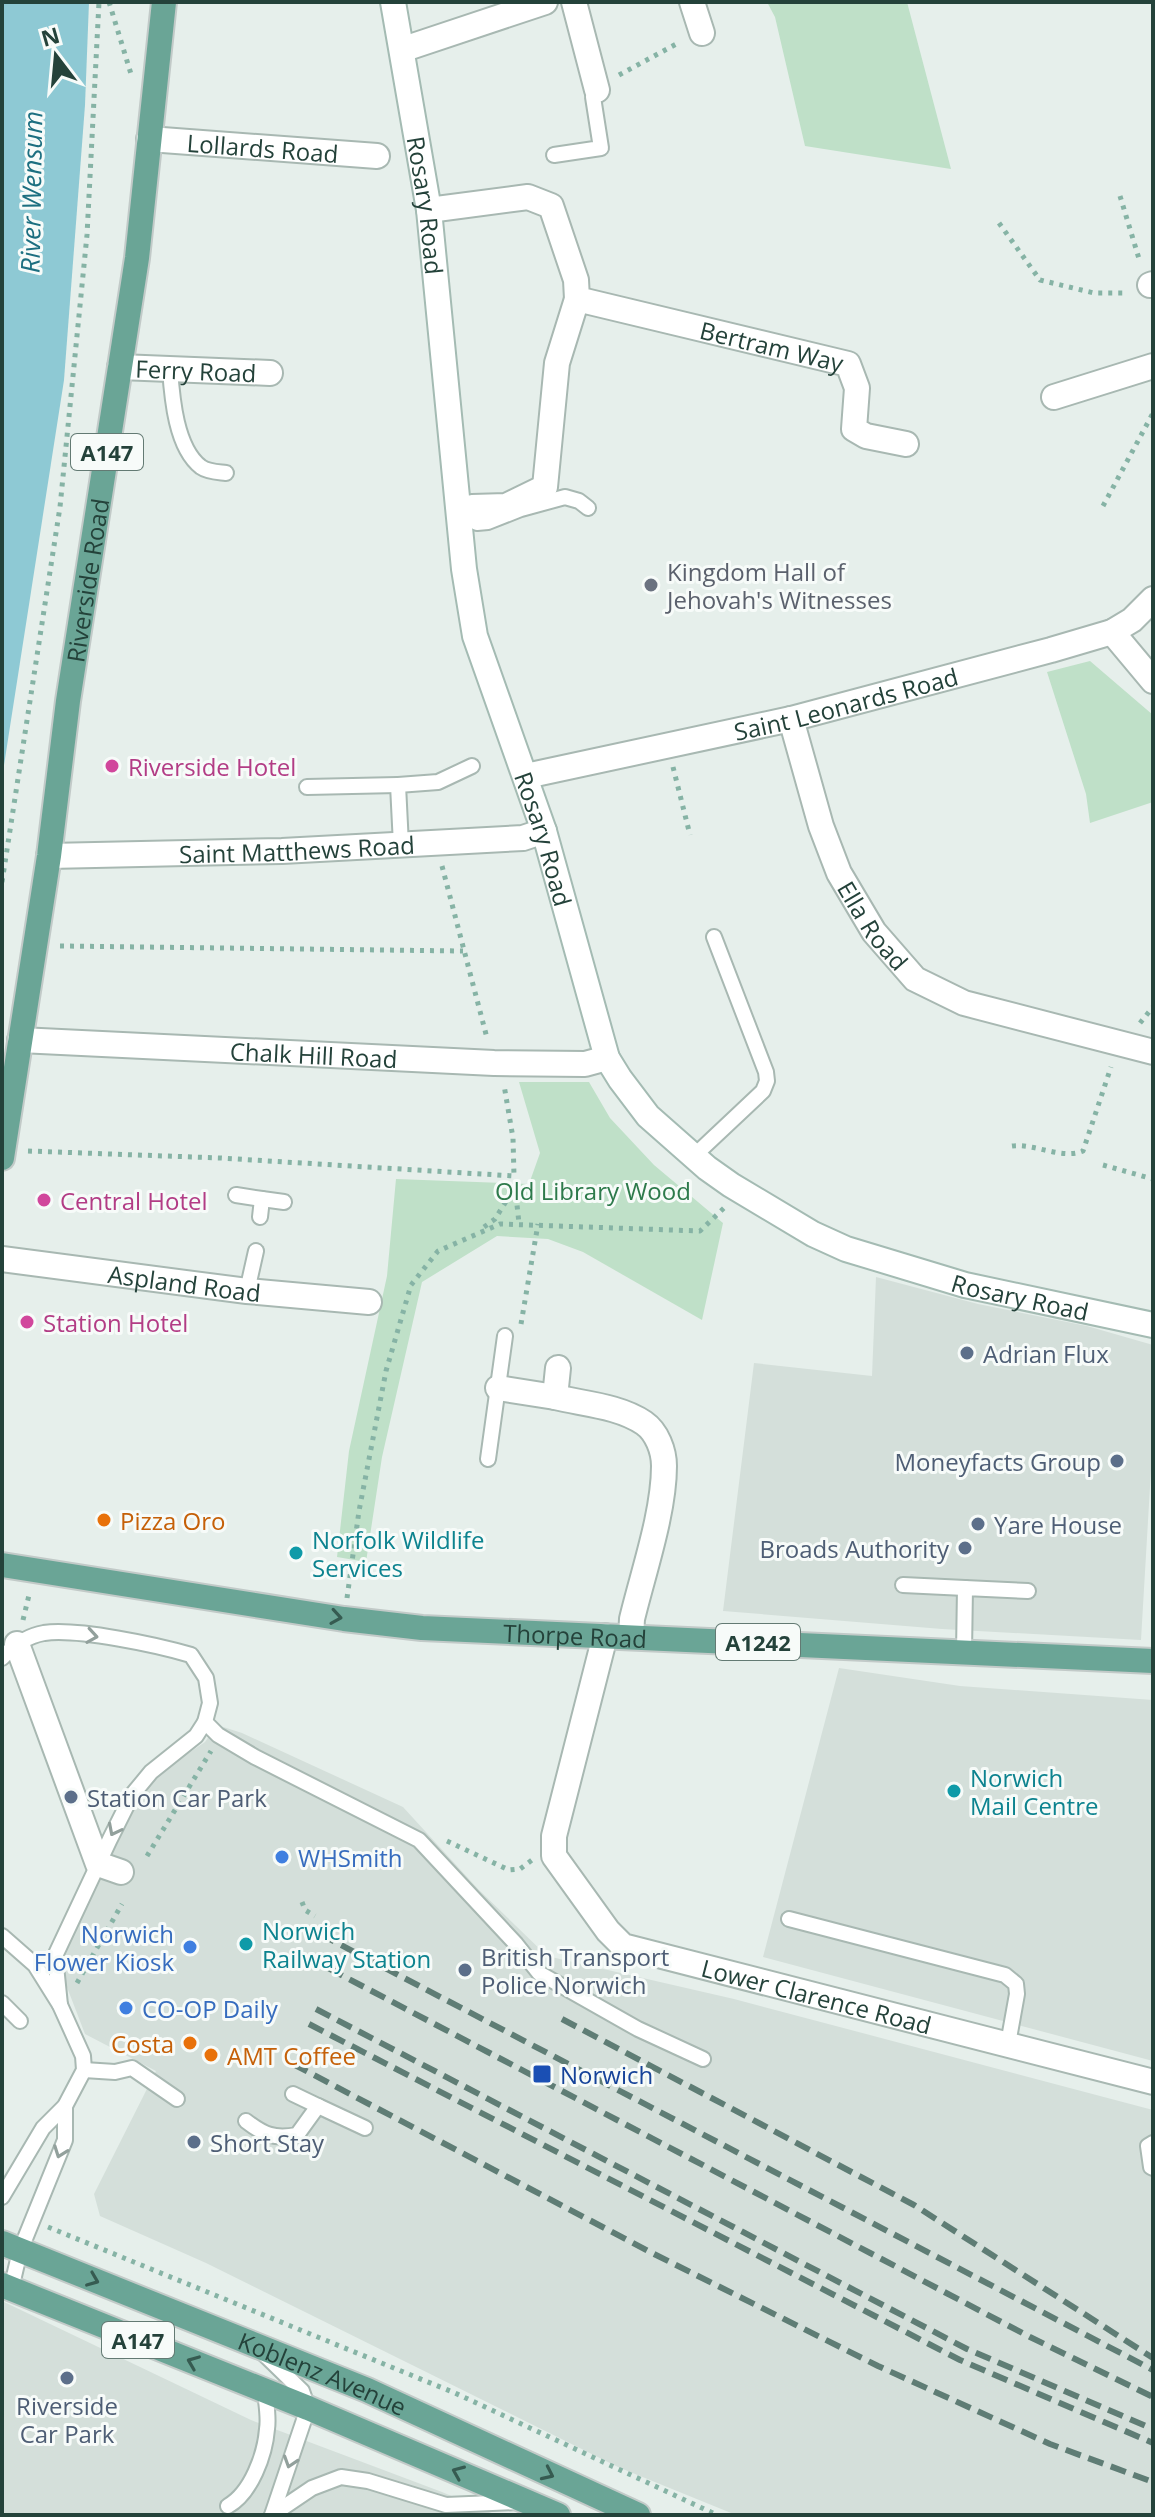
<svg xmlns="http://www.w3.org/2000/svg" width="1155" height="2517" viewBox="0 0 1155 2517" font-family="'Open Sans',sans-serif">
  <rect width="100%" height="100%" fill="#e6efeb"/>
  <g fill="#d4dfda">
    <path d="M876,1277L978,1304L1087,1326L1153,1345V1436L1141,1640L942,1629L723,1611L754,1363L872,1376Z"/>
    <path d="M839,1668L960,1686L1153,1700V2061L763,1957Z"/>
    <path d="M217,1725L242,1733L403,1807L479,1890L547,1956L734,1999L1153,2110V2515H736L618,2467L206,2263L100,2216L94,2194L156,2071L85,2034L60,1969L62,1960L87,1901L135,1806L147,1788L165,1769L205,1742Z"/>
    <path d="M2,2301L251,2420L442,2492L496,2515H2Z"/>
  </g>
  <g fill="#bfe0c8">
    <path d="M767,2H907L951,169L805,146L775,17Z"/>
    <path d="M1090,661L1153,715V802L1090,823L1086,794L1047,672Z"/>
    <path d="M519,1082H589L610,1118L654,1165L723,1223L702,1320L583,1252L548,1239L497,1236L422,1282L382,1457L366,1562L337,1557L349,1451L387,1276L396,1179L529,1184L540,1153Z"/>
  </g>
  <path fill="#8ec9d4" d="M2,2H89L85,105L64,380L2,778Z"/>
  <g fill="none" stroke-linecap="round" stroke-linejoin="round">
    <g stroke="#a8b8b2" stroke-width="18">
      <g id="lane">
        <path d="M554,155L601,148L593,97L597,90"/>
        <path d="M170,369C172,398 176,448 201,467C208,472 218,472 226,473"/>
        <path d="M461,515L477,523L488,522L521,509L565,497L579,501L588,508"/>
        <path d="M307,787L398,785"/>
        <path d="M401,845L398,785L438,782L472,766"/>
        <path d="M694,1156L763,1091L767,1081L766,1072L714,937"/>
        <path d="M236,1195L262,1199"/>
        <path d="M260,1217L262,1199L284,1202"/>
        <path d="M247,1291L256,1251"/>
        <path d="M488,1459L505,1336"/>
        <path d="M903,1585L965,1588"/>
        <path d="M964,1652L965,1588L1028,1591"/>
        <path d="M2,1658C13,1646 27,1636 44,1633C77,1628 157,1645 191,1655L206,1678L210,1703L205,1722L196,1736L151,1772L132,1795L110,1839L55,1956L60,2005"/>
        <path d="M205,1722L218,1735L255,1757L419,1840L516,1944L539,1973L638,2029L703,2059"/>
        <path d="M789,1919L1005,1975L1016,1984L1017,1994L1008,2044"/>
        <path d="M2,1936L35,1965L60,2005L83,2056L84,2070L65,2106L43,2128L2,2197"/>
        <path d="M2,2003L20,2021"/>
        <path d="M84,2070L115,2072L132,2068L177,2099"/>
        <path d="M318,2106L365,2128"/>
        <path d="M246,2121C264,2135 274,2139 297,2135L318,2106L293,2094"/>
        <path d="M1153,2143L1148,2146L1151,2167L1153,2168"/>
        <path d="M11,2289L20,2251L65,2140V2106"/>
        <path d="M264,2354L302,2391L308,2408L272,2515"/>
        <path d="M228,2506C251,2493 265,2455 267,2429C269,2417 266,2403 265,2391"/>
        <path d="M272,2515L312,2488L341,2477L368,2481L446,2505L518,2502"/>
      </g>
    </g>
    <g stroke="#a8b8b2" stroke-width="28">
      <g id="street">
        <path d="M574,2L597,90"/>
        <path d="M692,2L702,33"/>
        <path d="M404,49L545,2"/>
        <path id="s1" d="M149,139L377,156"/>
        <path id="s2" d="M429,210L528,197L551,206L576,280L577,299L848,364L857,388L854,429L866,436L906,444"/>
        <path d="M1150,285L1153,284"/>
        <path id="s3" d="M120,367L270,373"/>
        <path d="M1054,397L1153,366"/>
        <path d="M461,515L472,507L506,506L545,487L557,363L577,299"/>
        <path d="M1112,632L1153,681"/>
        <path id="s4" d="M791,719L821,826L839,873L874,932L915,979L964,1003L1153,1052"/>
        <path id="s5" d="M526,776L791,719L1051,650L1112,632L1132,620L1153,599"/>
        <path id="s6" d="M49,856L282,851L523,838L544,831"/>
        <path id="s7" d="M20,1040L494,1063L585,1064L607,1058"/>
        <path id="s8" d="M2,1259L247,1291L369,1302"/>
        <path d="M558,1368L555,1397C584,1404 619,1406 644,1423C657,1432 664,1451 664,1466C664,1513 643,1573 632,1619L631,1637"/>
        <path d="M498,1388L555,1397"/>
        <path id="s9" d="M605,1636L554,1836V1856L608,1931L623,1946L1153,2082"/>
        <path d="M17,1644L98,1864L121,1872"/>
      </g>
    </g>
    <g stroke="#a4bbb3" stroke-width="28">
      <g id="secondary">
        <path id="s10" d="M393,2L429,210L464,569L475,636L544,831L607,1058L620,1079L648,1116L707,1168L731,1185L813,1234L846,1249L965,1285L1153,1325"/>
      </g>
    </g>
    <g stroke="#c2cac8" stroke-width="28">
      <g id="primary">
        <path id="s11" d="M2,1158L49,856L68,701L137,258L164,2"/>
        <path id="s12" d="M2,1565L344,1619L422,1628L1153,1661"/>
        <path id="s13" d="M2,2243L367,2390L638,2515"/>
        <path d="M2,2285L308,2408L558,2515"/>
      </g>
    </g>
    <g stroke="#86b3a5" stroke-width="5" stroke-dasharray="4 6" stroke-linecap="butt">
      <path d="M109,2L131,74"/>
      <path d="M619,75L680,42"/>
      <path d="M1120,196L1140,262"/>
      <path d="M999,223L1040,280L1094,293H1128"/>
      <path d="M1103,506L1153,413"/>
      <path d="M673,767L690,835"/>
      <path d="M442,866L487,1038"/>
      <path d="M2,882L60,507L87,235L99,2"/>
      <path d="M60,946L463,951"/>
      <path d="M1140,1023L1153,1007"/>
      <path d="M1012,1146C1034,1143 1062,1160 1083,1151L1111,1067"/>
      <path d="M28,1151L220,1158L514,1176L513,1138L504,1085"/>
      <path d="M1103,1165L1153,1179"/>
      <path d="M484,1227L495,1219L515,1187L519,1223"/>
      <path d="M521,1324L538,1224"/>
      <path d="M347,1598L359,1511L386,1371L411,1285L438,1251L500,1224L700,1231L725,1207"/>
      <path d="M23,1620L30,1591"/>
      <path d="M447,1841L509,1870L520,1869L532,1860"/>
      <path d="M147,1856L211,1751"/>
      <path d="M302,1902L305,1910L315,1916"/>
      <path d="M77,1983L122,1904"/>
      <path d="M48,2227L455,2393L717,2515"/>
    </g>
    <use href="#lane" stroke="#fff" stroke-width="14"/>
    <use href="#street" stroke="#fff" stroke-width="24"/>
    <use href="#secondary" stroke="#fff" stroke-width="24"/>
    <use href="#primary" stroke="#6aa596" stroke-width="24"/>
    <g stroke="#5f7d75" stroke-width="6" stroke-dasharray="16 8" stroke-linecap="butt">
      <path d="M320,1934L1153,2370"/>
      <path d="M307,1957L1030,2337L1153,2397"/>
      <path d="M316,2009L967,2349L1153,2429"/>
      <path d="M562,2019L914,2205L1153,2358"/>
      <path d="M309,2024L960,2360L1153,2443"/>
      <path d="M293,2064L652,2253L878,2366L1050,2444L1153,2482"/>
    </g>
  </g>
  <defs><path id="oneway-chevron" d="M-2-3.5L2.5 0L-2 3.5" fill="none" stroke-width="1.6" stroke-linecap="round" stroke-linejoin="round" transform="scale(2)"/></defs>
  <g stroke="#365b51">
    <use href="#oneway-chevron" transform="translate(336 1617) rotate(9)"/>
    <use href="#oneway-chevron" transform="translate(93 2280) rotate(22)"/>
    <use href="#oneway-chevron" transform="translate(193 2362) rotate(-158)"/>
    <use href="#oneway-chevron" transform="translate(458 2472) rotate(-157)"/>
    <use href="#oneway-chevron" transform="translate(548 2474) rotate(25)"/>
  </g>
  <g stroke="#92a09c">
    <use href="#oneway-chevron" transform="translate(92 1636) rotate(9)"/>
    <use href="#oneway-chevron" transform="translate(114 1830) rotate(117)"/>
    <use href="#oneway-chevron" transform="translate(60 2152) rotate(110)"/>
    <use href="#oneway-chevron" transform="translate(290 2462) rotate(108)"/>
  </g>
  <circle fill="#6b7280" stroke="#f7fbf9" stroke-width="3" cx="651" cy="585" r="8"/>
  <g fill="#d1479c" stroke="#f7fbf9" stroke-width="3">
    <circle cx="112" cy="766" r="8"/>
    <circle cx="44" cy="1200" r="8"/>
    <circle cx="27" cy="1322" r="8"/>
  </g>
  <g fill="#5c6f8a" stroke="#f7fbf9" stroke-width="3">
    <circle cx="967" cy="1353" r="8"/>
    <circle cx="1117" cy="1461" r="8"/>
    <circle cx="978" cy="1524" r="8"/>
    <circle cx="965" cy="1548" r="8"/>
    <circle cx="71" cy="1797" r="8"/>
    <circle cx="465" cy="1970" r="8"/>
    <circle cx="194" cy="2142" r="8"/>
    <circle cx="67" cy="2378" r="8"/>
  </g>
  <g fill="#e8710a" stroke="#f7fbf9" stroke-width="3">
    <circle cx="104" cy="1520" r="8"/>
    <circle cx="190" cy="2043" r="8"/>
    <circle cx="211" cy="2055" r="8"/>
  </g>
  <g fill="#0f9aa8" stroke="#f7fbf9" stroke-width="3">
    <circle cx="296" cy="1553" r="8"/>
    <circle cx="954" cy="1791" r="8"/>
    <circle cx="246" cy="1944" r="8"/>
  </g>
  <g fill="#3f7fe0" stroke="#f7fbf9" stroke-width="3">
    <circle cx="282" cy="1857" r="8"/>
    <circle cx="190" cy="1947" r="8"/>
    <circle cx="126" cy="2008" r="8"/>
  </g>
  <rect fill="#1a4fb4" stroke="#f7fbf9" stroke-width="3" x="532" y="2064" width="20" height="20" rx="4"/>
  <g text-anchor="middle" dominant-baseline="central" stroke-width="6" stroke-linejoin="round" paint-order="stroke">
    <g fill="#f7fbf9" stroke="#637a73" stroke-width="2">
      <rect x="71" y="434" width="72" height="36" rx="6"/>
      <rect x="716" y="1624" width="84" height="36" rx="6"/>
      <rect x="102" y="2322" width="72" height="36" rx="6"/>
    </g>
    <g font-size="22" font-weight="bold" fill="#24423a">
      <text x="107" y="452">A147</text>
      <text x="758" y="1642">A1242</text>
      <text x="138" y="2340">A147</text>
    </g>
    <g font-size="24" fill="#24423a" stroke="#f7fbf9">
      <text stroke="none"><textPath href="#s1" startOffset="114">Lollards Road</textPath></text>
      <text stroke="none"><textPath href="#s10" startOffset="206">Rosary Road</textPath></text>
      <text stroke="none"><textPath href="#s2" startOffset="422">Bertram Way</textPath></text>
      <text stroke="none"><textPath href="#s3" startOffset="76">Ferry Road</textPath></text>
      <text stroke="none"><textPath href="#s11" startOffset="584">Riverside Road</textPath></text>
      <text stroke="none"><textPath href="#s5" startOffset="328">Saint Leonards Road</textPath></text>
      <text stroke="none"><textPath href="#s10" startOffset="854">Rosary Road</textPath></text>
      <text stroke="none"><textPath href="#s6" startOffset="248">Saint Matthews Road</textPath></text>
      <text stroke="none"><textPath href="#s4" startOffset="224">Ella Road</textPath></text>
      <text stroke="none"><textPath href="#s7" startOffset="294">Chalk Hill Road</textPath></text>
      <text stroke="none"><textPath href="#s8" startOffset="184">Aspland Road</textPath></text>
      <text stroke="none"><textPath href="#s10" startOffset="1574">Rosary Road</textPath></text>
      <text stroke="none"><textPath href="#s12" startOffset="578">Thorpe Road</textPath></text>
      <text stroke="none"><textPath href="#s9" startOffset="540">Lower Clarence Road</textPath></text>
      <text stroke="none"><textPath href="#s13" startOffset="346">Koblenz Avenue</textPath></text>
    </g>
    <g font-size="24" fill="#5b616d" stroke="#f7fbf9" text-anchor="start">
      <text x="667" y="571">Kingdom Hall of<tspan x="667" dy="28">Jehovah's Witnesses</tspan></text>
    </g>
    <g font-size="24" fill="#b23c85" stroke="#f7fbf9" text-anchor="start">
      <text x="128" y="766">Riverside Hotel</text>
      <text x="60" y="1200">Central Hotel</text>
      <text x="43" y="1322">Station Hotel</text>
    </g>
    <g font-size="24" fill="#2d7a4b" stroke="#f7fbf9">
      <text x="593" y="1190">Old Library Wood</text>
    </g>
    <g font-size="24" fill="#4e5e75" stroke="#f7fbf9" text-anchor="start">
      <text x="983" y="1353">Adrian Flux</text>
      <text x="1101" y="1461" text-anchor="end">Moneyfacts Group</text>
      <text x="994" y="1524">Yare House</text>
      <text x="949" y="1548" text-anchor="end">Broads Authority</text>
      <text x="87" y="1797">Station Car Park</text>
      <text x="481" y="1956">British Transport<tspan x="481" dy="28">Police Norwich</tspan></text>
      <text x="210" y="2142">Short Stay</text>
      <text x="67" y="2405" text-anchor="middle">Riverside<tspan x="67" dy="28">Car Park</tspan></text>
    </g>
    <g font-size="24" fill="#c56008" stroke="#f7fbf9" text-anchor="start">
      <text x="120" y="1520">Pizza Oro</text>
      <text x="174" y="2043" text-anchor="end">Costa</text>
      <text x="227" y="2055">AMT Coffee</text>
    </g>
    <g font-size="24" fill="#0d838f" stroke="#f7fbf9" text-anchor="start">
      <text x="312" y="1539">Norfolk Wildlife<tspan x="312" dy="28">Services</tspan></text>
      <text x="970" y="1777">Norwich<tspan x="970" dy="28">Mail Centre</tspan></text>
      <text x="262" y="1930">Norwich<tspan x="262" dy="28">Railway Station</tspan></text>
    </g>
    <g font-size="24" fill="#366cbe" stroke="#f7fbf9" text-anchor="start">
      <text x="298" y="1857">WHSmith</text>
      <text x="174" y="1933" text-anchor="end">Norwich<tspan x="174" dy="28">Flower Kiosk</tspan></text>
      <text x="142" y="2008">CO-OP Daily</text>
    </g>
    <g font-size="24" fill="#164399" stroke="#f7fbf9" text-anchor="start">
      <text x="560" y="2074">Norwich</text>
    </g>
    <g font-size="26" font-style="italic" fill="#1c6f80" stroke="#f7fbf9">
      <text transform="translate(31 192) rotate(-89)">River Wensum</text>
    </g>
  </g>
  <rect width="1155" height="2517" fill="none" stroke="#24423a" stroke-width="8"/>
  <g transform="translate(56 56) rotate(344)" stroke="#f7fbf9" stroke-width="6" paint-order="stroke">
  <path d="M0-6L14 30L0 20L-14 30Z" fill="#24423a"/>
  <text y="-12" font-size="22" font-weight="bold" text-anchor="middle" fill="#24423a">N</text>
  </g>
</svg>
